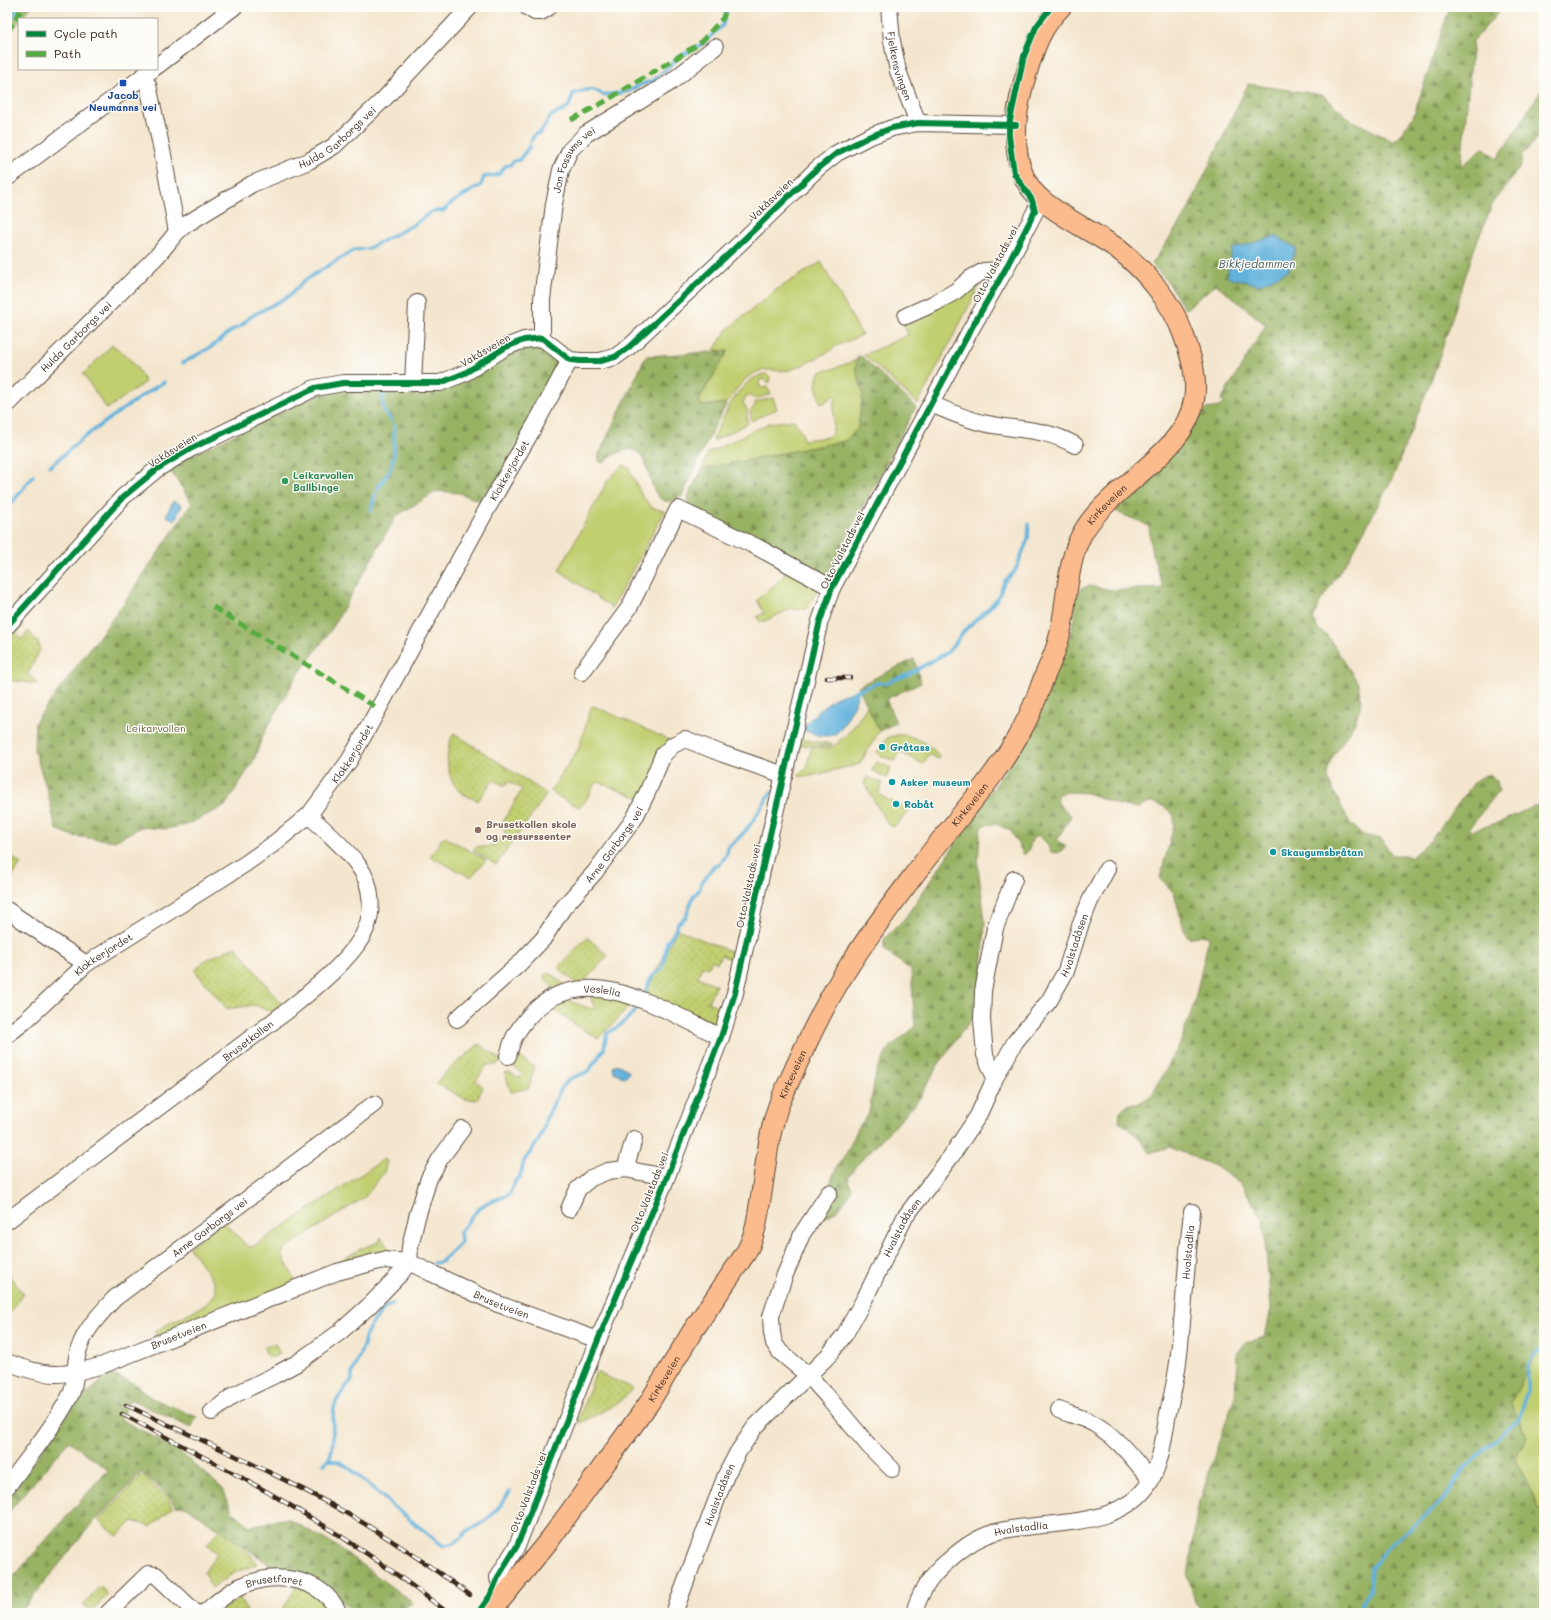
<svg xmlns="http://www.w3.org/2000/svg" width="1551" height="1620" viewBox="0 0 1551 1620" font-family="Mali,sans-serif">
  <defs>
    <pattern id="forest-firs" width="22" height="20" patternUnits="userSpaceOnUse"><rect width="22" height="20" fill="#98b263"/><path d="M5 1l3.5 6h-7zM16 11l3.5 6h-7z" fill="#7d9151"/></pattern>
    <pattern id="park-tufts" width="24" height="20" patternUnits="userSpaceOnUse"><rect width="24" height="20" fill="#c1cf71"/><path d="M3 7l-1-3M5 7V3M7 7l1-3M15 17l-1-3M17 17v-4M19 17l1-3" fill="none" stroke="#a7b261"/></pattern>
    <pattern id="garden-dots" width="8" height="8" patternUnits="userSpaceOnUse"><rect width="8" height="8" fill="#c1cf71"/><path d="M2 2h.1M6 6h.1" fill="none" stroke="#a7b261" stroke-width="1.8" stroke-linecap="round"/></pattern>
  </defs>
  <rect width="100%" height="100%" fill="#fdfcf7"/>
  <filter id="ink" filterUnits="userSpaceOnUse"><feTurbulence type="fractalNoise" baseFrequency=".025" numOctaves="2"/><feDisplacementMap in="SourceGraphic" scale="8" xChannelSelector="R" yChannelSelector="G"/><feConvolveMatrix kernelMatrix="1 2 1 2 8 2 1 2 1" color-interpolation-filters="sRGB"/></filter>
  <filter id="wash" filterUnits="userSpaceOnUse"><feTurbulence type="fractalNoise" baseFrequency=".012" numOctaves="4" result="noise"/><feDisplacementMap in="SourceGraphic" scale="16" xChannelSelector="R" yChannelSelector="G"/><feGaussianBlur stdDeviation="0.9" result="paint"/><feColorMatrix in="noise" values="0 0 0 0 0 0 0 0 0 0 0 0 0 0 0 0 0 1.4 0 .05"/><feComposite in="paint" operator="in"/></filter>
  <g filter="url(#wash)">
    <rect width="100%" height="100%" fill="#f4e6ce"/>
    <g fill="#c1cf71" stroke="#7e7c48">
      <path d="M821,262L862,335L834,347L830,351C818,357 806,364 793,369C783,372 776,370 766,370C747,371 736,390 727,403L700,407L699,400L728,351L714,350L727,330L776,290Z"/>
      <path d="M980,285L918,404L864,355L908,335L904,325Z"/>
      <path d="M112,345C128,355 137,366 145,382L107,409L83,374Z"/>
      <path d="M857,360L856,369L863,392L858,428L845,441L702,469L708,453L769,423L794,420L802,433L803,440L828,437L833,432L834,402L836,399L834,395L823,404L820,402L816,385L818,374L824,370H829Z"/>
      <path d="M766,374L770,377V383L763,379L760,380L759,383L760,387L763,388L767,387L771,394L754,399L751,396H746L743,403L747,409V419L748,423L714,441L713,439C723,418 739,377 766,374Z"/>
      <path d="M773,398L777,409L751,421L750,411L755,406V402Z"/>
      <path d="M623,465L629,468L642,496L652,508L665,511L612,608L559,570L608,480Z"/>
      <path d="M787,568L819,588C809,601 811,615 792,608L767,620L760,622L757,617L764,613L757,600L783,577Z"/>
      <path d="M868,704L879,731L860,764L806,777L798,776L806,768L812,747L831,748C851,732 855,726 868,704Z"/>
      <path d="M594,706L674,742L642,799L598,782C589,788 589,802 579,807L553,794L551,790L579,748L591,707Z"/>
      <path d="M903,734C916,737 930,745 939,755L938,759L929,754L923,764L900,752L895,761L881,756L877,752L888,737Z"/>
      <path d="M876,762L891,768L886,778L872,770Z"/>
      <path d="M867,777L883,783L878,794L890,801L891,800L908,810V812L894,827L888,825L864,783Z"/>
      <path d="M445,837L486,860L471,877L430,857L441,840Z"/>
      <path d="M513,1052L534,1067L529,1088L511,1092L505,1073L509,1072L519,1078L523,1074L512,1066Z"/>
      <path d="M384,1159L387,1161L384,1172L365,1197L284,1249L282,1255L297,1284L156,1340L155,1331L206,1304L216,1293L214,1282L189,1247L223,1221L248,1247L254,1246Z"/>
      <path d="M275,1343L280,1354L271,1358L267,1355L264,1348Z"/>
      <path d="M1544,1349V1508L1539,1509L1515,1457L1511,1402L1538,1351Z"/>
    </g>
    <g fill="url(#forest-firs)" stroke="#6a6e40">
      <path d="M7,7H31L21,19H19V22L7,37Z"/>
      <path d="M1450,7H1499L1498,13L1473,41L1461,167L1483,147L1497,159L1544,86V131L1522,155L1521,166L1493,202L1474,250L1437,365L1393,477L1353,552L1320,602L1313,619L1318,630L1327,635L1357,681L1362,701L1355,722L1331,760L1327,774L1329,782L1350,823L1363,835L1381,839L1393,856H1409V859L1431,840L1476,780L1486,775H1491L1497,781L1499,791L1469,828L1471,831L1500,822L1544,802V1349L1538,1351L1511,1402L1526,1437L1515,1457L1539,1509L1544,1508V1613H1204L1195,1602L1188,1576L1197,1511L1213,1459L1235,1396L1237,1354L1246,1342L1265,1337L1271,1308L1263,1219L1242,1185L1215,1166L1169,1147L1150,1153L1136,1135L1119,1122L1120,1111L1128,1104H1138L1152,1095L1180,1044L1194,1004L1209,937L1201,935L1189,938L1185,933L1174,893L1160,878L1174,825V816L1165,807L1152,802L1138,808L1119,805L1087,793L1067,792L1059,794L1057,801C1060,808 1067,810 1071,816L1057,840L1066,847L1058,853L1050,852L1048,845L1039,835L1032,839L1029,850L1024,855L1011,831L996,824L985,825L980,830L978,867L985,920L981,997L975,1014L938,1065L918,1101L855,1167L848,1178L852,1189C846,1200 835,1217 821,1218L819,1214L836,1168L847,1152L858,1128L869,1113L876,1072L889,1048L915,1027L911,970L884,950V939L905,918L1016,755L1065,652L1074,619L1075,598L1081,589L1088,586L1113,590L1163,588L1151,549L1149,527C1139,519 1126,518 1116,511L1117,504L1181,442L1206,409L1219,407L1225,401L1221,400L1266,325L1216,284L1185,310L1170,285L1152,264L1187,212L1248,84L1323,95L1349,119L1391,140L1397,139L1413,117Z"/>
      <path d="M524,346L541,347L560,360V368L486,503L459,493L437,491L396,516L333,627L295,679L262,737L254,760L225,806L186,825L166,829L141,827L115,841L73,836L56,829L48,793L34,750L35,722L122,606L192,503L168,467L327,390L438,389Z"/>
      <path d="M728,351L699,400L701,406L727,403L712,431L682,496C634,527 666,411 603,463L599,461V454L646,356Z"/>
      <path d="M861,356L916,407L824,580L689,505L688,497L702,469L845,441L858,428L863,392L856,369L857,357Z"/>
      <path d="M914,659L921,683L886,699L896,723L879,731L858,686Z"/>
      <path d="M110,1374L133,1383L152,1398L197,1417L191,1428L130,1399L120,1419L175,1448L223,1489L232,1511L250,1526L287,1518L338,1547L413,1603L390,1613H356L329,1592L283,1574L187,1507L175,1506L171,1497L164,1492L142,1472L90,1526L20,1613H7V1584L108,1470L69,1441L7,1514V1499L76,1403Z"/>
    </g>
    <path fill="url(#park-tufts)" stroke="#7e7c48" d="M799,739L832,744L831,746L801,745C797,751 795,765 796,773L790,775Z"/>
    <g fill="url(#garden-dots)" stroke="#7e7c48">
      <path d="M20,622L23,626L16,634L22,639L29,631L39,644L40,649L28,674L39,684L7,680V637Z"/>
      <path d="M454,733L547,794L496,865L473,850L478,846C492,849 499,843 506,831L500,827L522,789L508,781L505,786L493,780L478,801C473,798 463,795 459,791C445,776 444,750 454,733Z"/>
      <path d="M7,853L21,864L7,885Z"/>
      <path d="M677,929L739,955L737,962L721,955L717,963L712,960L708,968L702,966L698,977L716,985L708,1002L719,1007L724,997H726L719,1023L715,1025L644,996Z"/>
      <path d="M587,937L608,956L586,979L584,982L576,983L558,968Z"/>
      <path d="M236,946L282,1005L271,1012L254,1005L227,1009L195,971L204,961Z"/>
      <path d="M549,972L566,986L551,991L552,986L543,976Z"/>
      <path d="M571,995L569,1001L595,1010L590,996L632,999L622,1015L598,1038L585,1031L546,1004Z"/>
      <path d="M479,1044L501,1060L497,1065H487L476,1081L483,1087L477,1100L465,1099L436,1083L445,1073Z"/>
      <path d="M381,1237L389,1249L388,1251L329,1268L360,1249L379,1242Z"/>
      <path d="M7,1273L24,1294L9,1315L7,1307Z"/>
      <path d="M596,1372L633,1388L620,1402L585,1421L577,1423Z"/>
      <path d="M143,1474L160,1492L169,1497L172,1508L151,1527L133,1521L117,1536L98,1520Z"/>
      <path d="M221,1529L251,1555L257,1564L234,1573L212,1588L204,1573L217,1553L207,1544Z"/>
      <path d="M297,1585L309,1589L333,1613H279L287,1603Z"/>
      <path d="M100,1586L108,1595L90,1612L83,1605L92,1596L91,1595Z"/>
      <path d="M240,1598L248,1613H216Z"/>
    </g>
    <g fill="#62b2dc" stroke="#4e6e7d">
      <path d="M1276,236L1296,248L1288,271L1259,285L1227,277L1232,249Z"/>
      <path d="M173,501L182,505L175,520L166,516Z"/>
      <path d="M853,692L857,697C853,707 843,731 833,735C824,738 812,734 804,730C804,722 828,702 835,698C841,695 848,693 853,692Z"/>
      <path d="M617,1064L628,1070L629,1073L626,1076L623,1077L614,1072L613,1067Z"/>
    </g>
    <g fill="none" stroke-linecap="round" stroke-linejoin="round">
      <g stroke="#62b2dc" stroke-width="3.5">
        <path d="M7,25L19,7"/>
        <path d="M620,93L629,91L642,84L653,81L679,57L702,44L723,25L726,12L730,7"/>
        <path d="M561,112L569,106L573,94C586,90 592,86 603,95L619,93"/>
        <path d="M531,141L535,134L540,133L551,116L559,112"/>
        <path d="M367,249L413,225L432,211H443L453,202L481,185L484,177C495,176 500,176 505,166L510,165L514,161L519,160L530,146"/>
        <path d="M183,363L211,347L234,329L241,326L250,317L289,296L305,280L354,250L363,249"/>
        <path d="M382,389L384,411L391,420"/>
        <path d="M50,466C62,458 71,447 83,438C110,418 136,399 164,382"/>
        <path d="M377,490L390,470L394,455V424"/>
        <path d="M7,509L33,476"/>
        <path d="M371,510L375,495"/>
        <path d="M853,692L877,683H888L895,679L907,675L948,652L965,630L990,607L998,598L1004,582L1015,571L1028,539L1029,524"/>
        <path d="M856,696L858,690"/>
        <path d="M645,992L652,976L661,970L664,962L667,942L674,933L678,923L686,917L693,897L699,890L701,884L713,867L719,865L727,854L728,847C748,833 759,811 772,791"/>
        <path d="M434,1263L441,1262L457,1247L461,1242L460,1232L479,1208L487,1203L504,1197L510,1193L515,1181L520,1177L524,1161L539,1140L544,1128L546,1119L561,1089L569,1079L585,1073L590,1069L604,1049L607,1033C619,1028 630,1017 638,1007"/>
        <path d="M329,1460L340,1462L348,1467L399,1511L442,1545C454,1548 460,1538 468,1531C474,1527 481,1524 486,1520C496,1512 504,1501 510,1491"/>
        <path d="M324,1464C339,1454 329,1421 335,1405C337,1398 347,1385 352,1380V1374L364,1344C363,1334 382,1307 392,1304"/>
        <path d="M1357,1613L1363,1601L1370,1592L1372,1567L1393,1542L1445,1499L1464,1469L1519,1419L1528,1391V1366L1534,1355L1544,1347"/>
      </g>
    </g>
  </g>
  <g filter="url(#ink)">
    <g fill="none" stroke-linecap="round" stroke-linejoin="round">
      <g stroke="#574638" stroke-width="18">
        <g id="minor">
          <path d="M527,7L535,12H541L549,7"/>
          <path id="s1" d="M889,7L892,41L898,71L918,123"/>
          <path d="M157,66L234,7"/>
          <path d="M142,77L148,85L163,155L177,232"/>
          <path d="M7,178L153,69"/>
          <path d="M906,316L935,303L956,291L971,278L984,271L1005,270"/>
          <path id="s2" d="M542,338V299L554,204L561,170L570,150L586,134L671,82L715,47"/>
          <path d="M413,383L417,303"/>
          <path d="M931,404C948,411 965,419 983,423C1018,431 1042,427 1075,445"/>
          <path id="s3" d="M7,405L158,255L177,232L185,225L252,184L309,161L334,146L384,99L470,7"/>
          <path d="M7,626L123,497L157,469L192,448L315,388L343,383H440L465,373L506,347L524,340L542,338L570,360L580,361H600L615,357L629,347L735,248L818,168L837,153L868,137L892,128L918,123L1016,125"/>
          <path d="M582,672L629,608L678,509L757,547L832,588"/>
          <path d="M7,910L86,964"/>
          <path id="s4" d="M457,1019L518,965L543,939L563,908L595,872L634,819L647,793L663,755L673,745L685,739L723,754L784,775"/>
          <path id="s5" d="M7,1035L24,1022L86,964L245,864L272,845L309,815L349,761L368,728L487,509L535,425L570,360"/>
          <path id="s6" d="M508,1056C510,1049 512,1040 516,1034C568,948 654,1005 721,1037"/>
          <path d="M995,1078L985,1055L982,1020L983,991L995,928L1014,879"/>
          <path d="M625,1169L634,1139"/>
          <path d="M829,1193L802,1234L784,1277L771,1316L772,1333L774,1343L780,1352L809,1376L827,1396L869,1446L892,1469"/>
          <path d="M569,1209L578,1189L591,1178L608,1171L625,1169L666,1177"/>
          <path id="s7" d="M7,1221L287,1011C311,991 346,964 362,937C375,914 373,885 358,865C344,846 325,831 309,815"/>
          <path id="s8" d="M7,1362C47,1378 63,1377 103,1365L337,1272L383,1260L409,1262L431,1273L498,1304L598,1340"/>
          <path d="M1059,1410C1071,1415 1085,1418 1096,1425C1119,1439 1134,1460 1151,1480"/>
          <path d="M212,1412L234,1395L275,1375L297,1363L340,1332L370,1305L401,1273L409,1262L410,1247L417,1217L429,1178L440,1159L462,1129"/>
          <path id="s9" d="M7,1487C28,1458 53,1428 70,1396C76,1385 75,1369 77,1357C81,1333 99,1315 115,1298L374,1104"/>
          <path d="M509,1591L499,1583L498,1577L517,1546L598,1340L664,1184L721,1037L735,993L771,830L816,638L820,621L832,588L971,329L1005,270L1041,200"/>
          <path d="M108,1613L148,1574L156,1575L196,1613"/>
          <path id="s10" d="M204,1613C215,1604 226,1593 239,1587C274,1571 321,1576 339,1613"/>
          <path id="s11" d="M674,1613L726,1475L738,1452L755,1427L829,1355L845,1334L865,1298L905,1217L952,1155L978,1116L995,1078L1015,1042L1049,1001L1066,971L1080,926L1090,901L1107,869"/>
          <path id="s12" d="M914,1613C920,1591 931,1575 948,1561C962,1548 981,1535 1000,1531C1048,1520 1123,1530 1151,1480C1162,1459 1164,1435 1168,1413C1172,1396 1176,1379 1178,1362C1184,1312 1186,1262 1192,1212"/>
        </g>
      </g>
      <g stroke="#574638" stroke-width="22">
        <g id="major">
          <path id="s13" d="M490,1613L551,1538L649,1403L692,1332L745,1254C757,1234 758,1213 762,1190C766,1162 770,1123 782,1097C802,1053 822,1007 849,966C872,929 900,894 926,859C959,816 996,777 1022,729C1032,712 1038,693 1045,675C1051,662 1057,648 1060,634C1067,603 1067,561 1082,534C1108,486 1185,455 1194,400C1198,378 1191,356 1184,336C1172,302 1146,271 1118,249C1094,232 1066,220 1043,201C1009,174 1013,123 1023,85C1032,56 1038,29 1061,7"/>
        </g>
      </g>
      <use href="#minor" stroke="#fff" stroke-width="16"/>
      <use href="#major" stroke="#fbbb8d" stroke-width="20"/>
      <g stroke="#3b2a1e" stroke-width="4.5">
        <g id="rail">
          <path d="M827,678H850"/>
          <path d="M126,1405C200,1440 275,1472 346,1513C389,1537 430,1566 470,1595"/>
          <path d="M122,1414C186,1448 250,1480 311,1518C359,1546 404,1579 448,1613"/>
        </g>
      </g>
      <use href="#rail" stroke="#fdfcf7" stroke-width="3" stroke-dasharray="9" stroke-linecap="butt"/>
      <g stroke="#55ab43" stroke-width="5" stroke-dasharray="10 5" stroke-linecap="butt">
        <path d="M7,32L23,7"/>
        <path d="M571,120L604,102L699,44L723,18L727,7"/>
        <path d="M213,607L379,709"/>
      </g>
      <g stroke="#fdfcf7" stroke-width="8">
        <g id="cycleway">
          <path d="M7,626L123,497L157,469L192,448L315,388L343,383H440L465,373L506,347L524,340L542,338L570,360L580,361H600L615,357L629,347L735,248L818,168L837,153L868,137L892,128L918,123L1016,125"/>
          <path d="M478,1613L490,1596L498,1577L517,1546L598,1340L664,1184L721,1037L735,993L771,830L816,638L820,621L832,588L971,329L1005,270L1035,211L1032,200L1014,173L1009,136V125L1024,56L1036,27L1051,7"/>
        </g>
      </g>
      <use href="#cycleway" stroke="#00873e" stroke-width="6"/>
    </g>
  </g>
  <rect fill="#1a4fb4" stroke="#fdfcf7" stroke-width="1.5" x="119" y="79" width="8" height="8" rx="2"/>
  <circle fill="#2e9e5b" stroke="#fdfcf7" stroke-width="1.5" cx="285" cy="481" r="4"/>
  <g fill="#0f9aa8" stroke="#fdfcf7" stroke-width="1.5">
    <circle cx="882" cy="747" r="4"/>
    <circle cx="892" cy="782" r="4"/>
    <circle cx="896" cy="804" r="4"/>
    <circle cx="1273" cy="852" r="4"/>
  </g>
  <circle fill="#8d6e63" stroke="#fdfcf7" stroke-width="1.5" cx="478" cy="830" r="4"/>
  <g text-anchor="middle" dominant-baseline="central" stroke-width="3" stroke-linejoin="round" paint-order="stroke">
    <g font-size="10" fill="#3b2a1e" stroke="#fdfcf7">
      <text stroke="none"><textPath href="#s1" startOffset="60">Fjelkensvingen</textPath></text>
      <text stroke="none"><textPath href="#s3" startOffset="430">Hulda Garborgs vei</textPath></text>
      <text stroke="none"><textPath href="#s2" startOffset="185">Jon Fossums vei</textPath></text>
      <text transform="translate(771 199) rotate(-44)">Vakåsveien</text>
      <text transform="translate(995 264) rotate(-62)">Otto Valstads vei</text>
      <text stroke="none"><textPath href="#s3" startOffset="97">Hulda Garborgs vei</textPath></text>
      <text transform="translate(485 350) rotate(-30)">Vakåsveien</text>
      <text transform="translate(172 450) rotate(-32)">Vakåsveien</text>
      <text stroke="none"><textPath href="#s5" startOffset="774">Klokkerjordet</textPath></text>
      <text stroke="none"><textPath href="#s13" startOffset="1288">Kirkeveien</textPath></text>
      <text transform="translate(842 550) rotate(-63)">Otto Valstads vei</text>
      <text stroke="none"><textPath href="#s5" startOffset="450">Klokkerjordet</textPath></text>
      <text stroke="none"><textPath href="#s13" startOffset="952">Kirkeveien</textPath></text>
      <text stroke="none"><textPath href="#s4" startOffset="236">Arne Garborgs vei</textPath></text>
      <text transform="translate(748 886) rotate(-78)">Otto Valstads vei</text>
      <text stroke="none"><textPath href="#s11" startOffset="787">Hvalstadåsen</textPath></text>
      <text stroke="none"><textPath href="#s5" startOffset="126">Klokkerjordet</textPath></text>
      <text stroke="none"><textPath href="#s6" startOffset="127">Veslelia</textPath></text>
      <text stroke="none"><textPath href="#s7" startOffset="301">Brusetkollen</textPath></text>
      <text stroke="none"><textPath href="#s13" startOffset="628">Kirkeveien</textPath></text>
      <text transform="translate(649 1192) rotate(-68)">Otto Valstads vei</text>
      <text stroke="none"><textPath href="#s9" startOffset="340">Arne Garborgs vei</textPath></text>
      <text stroke="none"><textPath href="#s11" startOffset="454">Hvalstadåsen</textPath></text>
      <text stroke="none"><textPath href="#s12" startOffset="521">Hvalstadlia</textPath></text>
      <text stroke="none"><textPath href="#s8" startOffset="526">Brusetveien</textPath></text>
      <text stroke="none"><textPath href="#s8" startOffset="180">Brusetveien</textPath></text>
      <text stroke="none"><textPath href="#s13" startOffset="292">Kirkeveien</textPath></text>
      <text transform="translate(528 1492) rotate(-69)">Otto Valstads vei</text>
      <text stroke="none"><textPath href="#s11" startOffset="127">Hvalstadåsen</textPath></text>
      <text stroke="none"><textPath href="#s12" startOffset="145">Hvalstadlia</textPath></text>
      <text stroke="none"><textPath href="#s10" startOffset="80">Brusetfaret</textPath></text>
    </g>
    <g font-size="10" font-weight="bold" fill="#164399" stroke="#fdfcf7">
      <text x="123" y="95">Jacob<tspan x="123" dy="12">Neumanns vei</tspan></text>
    </g>
    <g font-size="10" font-weight="bold" fill="#27864d" stroke="#fdfcf7" text-anchor="start">
      <text x="293" y="475">Leikarvollen<tspan x="293" dy="12">Ballbinge</tspan></text>
    </g>
    <g font-size="10" fill="#635c37" stroke="#fdfcf7">
      <text x="156" y="728">Leikarvollen</text>
    </g>
    <g font-size="10" font-weight="bold" fill="#0d838f" stroke="#fdfcf7" text-anchor="start">
      <text x="890" y="747">Gråtass</text>
      <text x="900" y="782">Asker museum</text>
      <text x="904" y="804">Robåt</text>
      <text x="1281" y="852">Skaugumsbråtan</text>
    </g>
    <g font-size="10" font-weight="bold" fill="#785e54" stroke="#fdfcf7" text-anchor="start">
      <text x="486" y="824">Brusetkollen skole<tspan x="486" dy="12">og ressurssenter</tspan></text>
    </g>
    <g font-size="11" font-style="italic" fill="#495a60" stroke="#fdfcf7">
      <text x="1257" y="263">Bikkjedammen</text>
    </g>
  </g>
  <rect width="1551" height="1620" fill="none" stroke="#fdfcf7" stroke-width="24"/>
  <rect x="18" y="18" width="140" height="52" fill="#fdfcf7" stroke="#afa8a0"/>
  <rect x="26" y="31" width="20" height="6" fill="#00873e" stroke="#afa8a0"/>
  <text x="54" y="38" font-size="12" fill="#3b2a1e">Cycle path</text>
  <rect x="26" y="51" width="20" height="6" fill="#55ab43" stroke="#afa8a0"/>
  <text x="54" y="58" font-size="12" fill="#3b2a1e">Path</text>
</svg>
